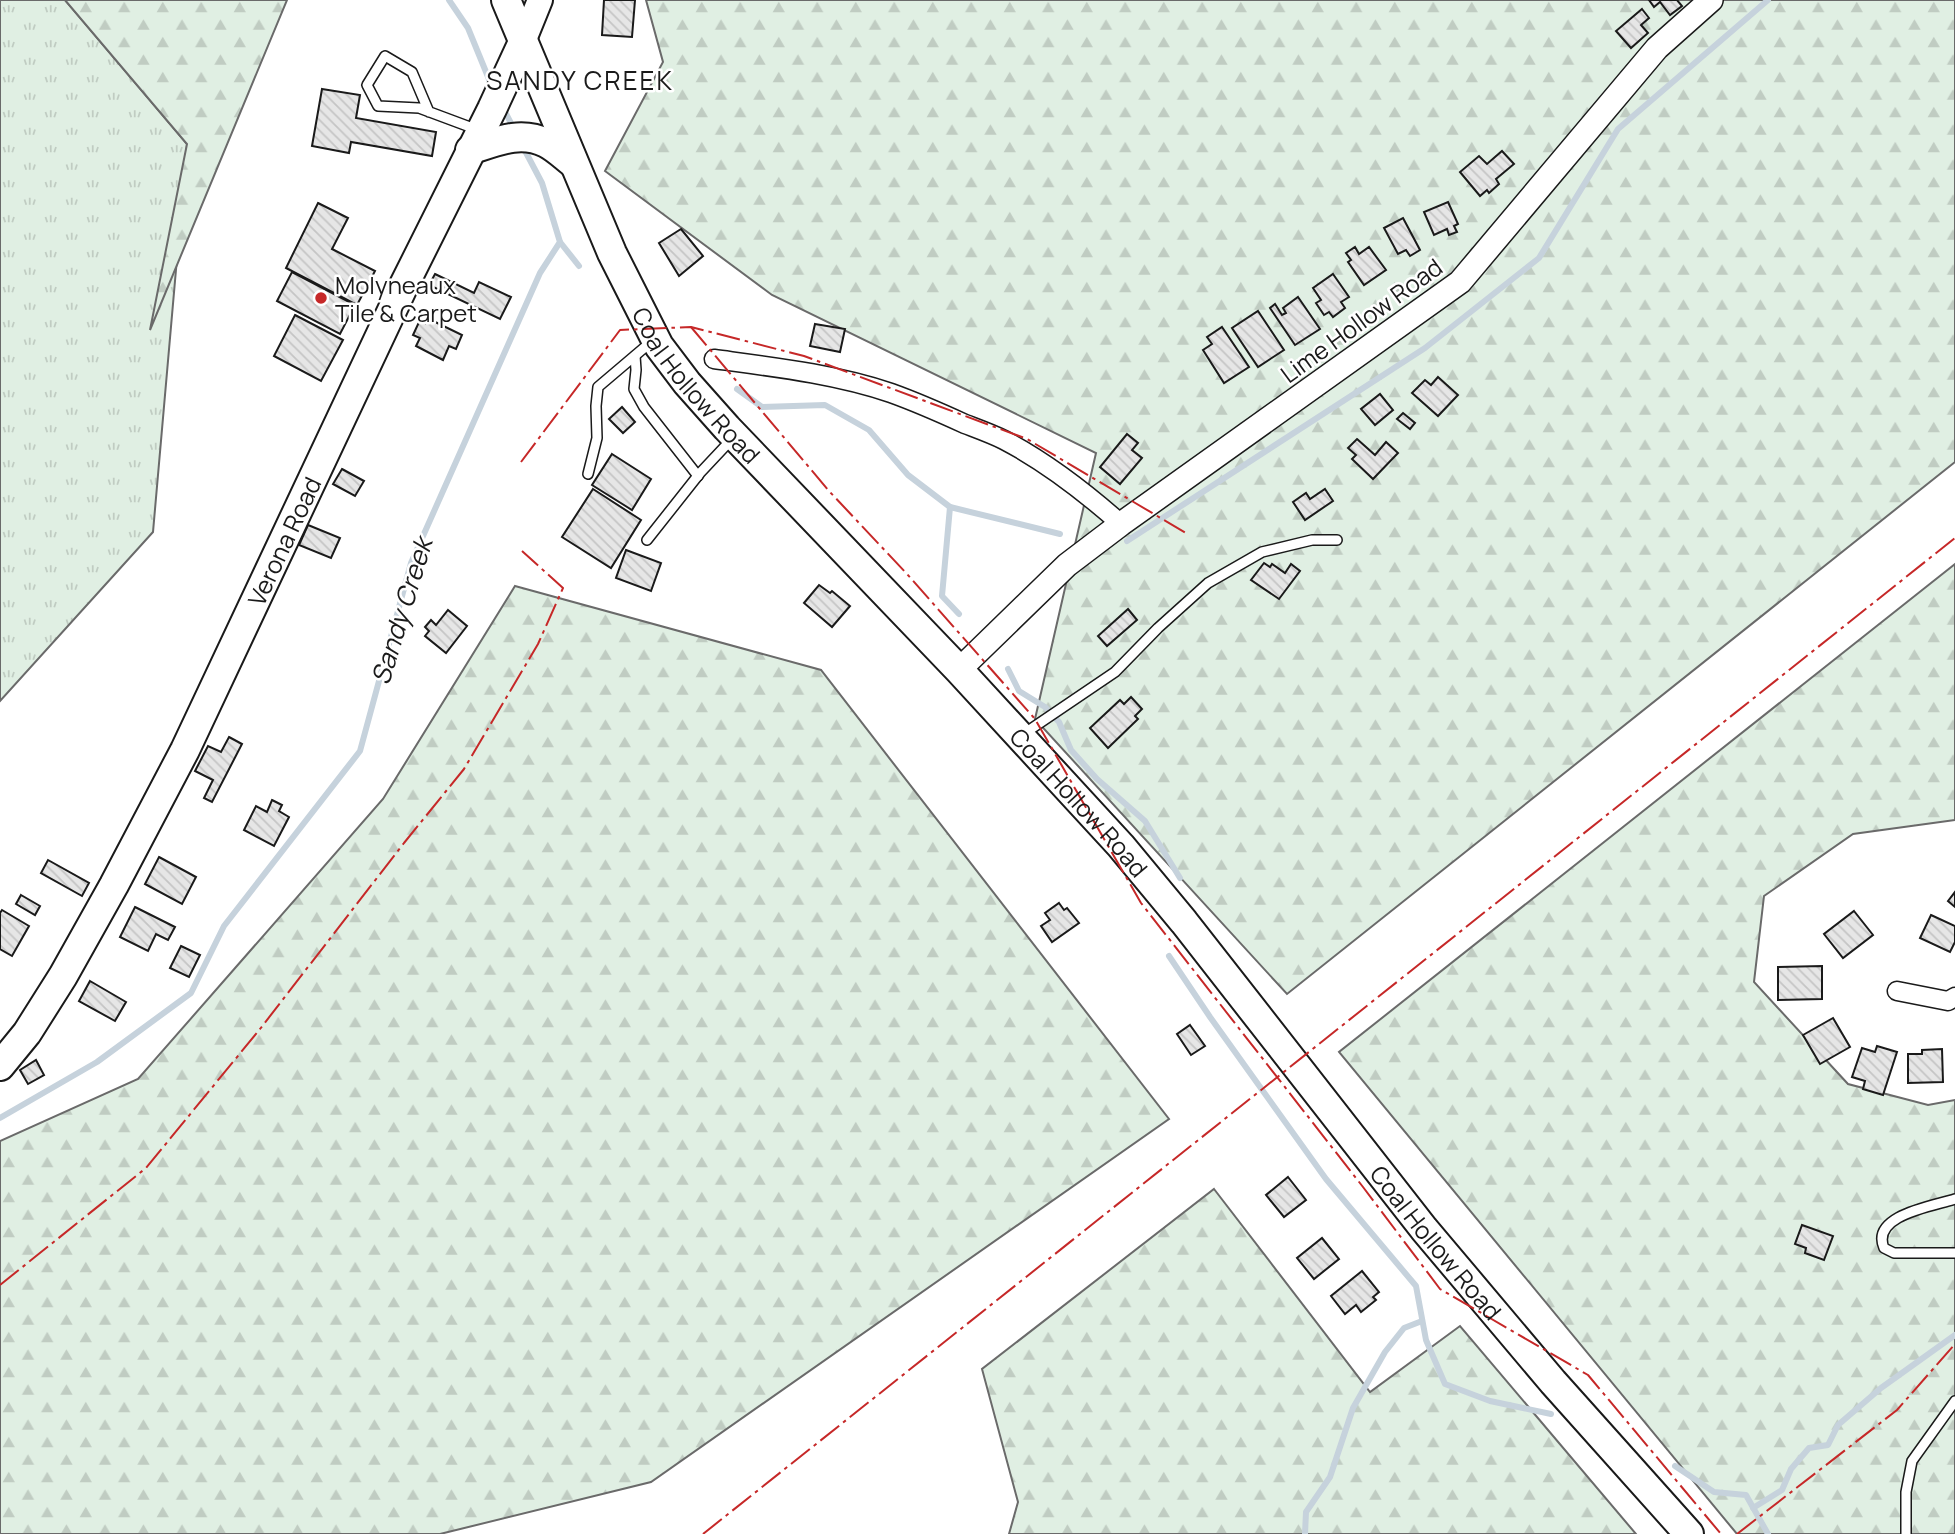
<svg xmlns="http://www.w3.org/2000/svg" width="1955" height="1534" viewBox="0 0 1955 1534" font-family="Manrope,sans-serif">
  <defs>
    <pattern id="grass-tufts" width="24" height="20" patternUnits="userSpaceOnUse" patternTransform="scale(1.75)"><rect width="24" height="20" fill="#e0efe3"/><path d="M3 7l-1-3M5 7V3M7 7l1-3M15 17l-1-3M17 17v-4M19 17l1-3" fill="none" stroke="#c0ccc2"/></pattern>
    <pattern id="forest-firs" width="22" height="20" patternUnits="userSpaceOnUse" patternTransform="scale(1.75)"><rect width="22" height="20" fill="#e0efe3"/><path d="M5 1l3.5 6h-7zM16 11l3.5 6h-7z" fill="#c0ccc2"/></pattern>
    <pattern id="building-back-hatch" width="6" height="6" patternUnits="userSpaceOnUse" patternTransform="scale(1.75)"><rect width="6" height="6" fill="#e6e6e6"/><path d="M-1 5l2 2M0 0l6 6M5-1l2 2" fill="none" stroke="#c5c5c5"/></pattern>
  </defs>
  <rect width="100%" height="100%" fill="#fff"/>
  <path fill="url(#grass-tufts)" stroke="#6a6a6a" stroke-width="2" d="M0,0H65L187,144L153,532L0,701Z"/>
  <g fill="url(#forest-firs)" stroke="#6a6a6a" stroke-width="2">
    <path d="M65,0H287L150,330L187,144Z"/>
    <path d="M646,0H1955V462L1287,994L1035,719L1096,453L772,295L605,171L663,62Z"/>
    <path d="M1955,564V820L1853,834L1764,896L1754,982L1848,1084L1928,1105L1955,1100V1534H1737L1339,1052Z"/>
    <path d="M515,586L821,670L1169,1119L651,1482L440,1534H0V1141L138,1079L383,799Z"/>
    <path d="M1214,1189L1370,1392L1460,1326L1636,1534H1009L1018,1502L982,1369Z"/>
  </g>
  <g fill="none" stroke-linecap="round" stroke-linejoin="round">
    <g stroke="#c6d2dc" stroke-width="6">
      <path d="M449,0L468,28L493,89"/>
      <path d="M503,108L514,129"/>
      <path d="M560,242L579,266"/>
      <path d="M737,389L762,407L825,405L869,430L908,475L950,507L1060,534"/>
      <path d="M950,507L942,596L959,614"/>
      <path d="M1127,541L1425,348L1539,258L1618,129L1768,0"/>
      <path d="M1008,669L1019,691L1045,707L1059,722L1071,750L1097,779L1145,821L1180,878"/>
      <path d="M1169,956L1210,1017L1326,1179L1416,1286L1426,1340L1445,1384L1490,1401L1551,1414"/>
      <path d="M0,1118L97,1062L191,993L224,926L360,751L411,563L540,273L560,242L542,183L522,145"/>
      <path d="M1675,1466L1714,1492L1746,1495L1768,1534"/>
      <path d="M1753,1508L1782,1490L1791,1469L1809,1448L1828,1445L1838,1425L1881,1388L1955,1335"/>
      <path d="M1305,1534L1306,1512L1330,1477L1353,1408L1385,1352L1404,1328L1422,1321"/>
    </g>
  </g>
  <g fill="url(#building-back-hatch)" stroke="#1a1a1a" stroke-width="2">
    <path d="M604,0H635L632,37L602,35Z"/>
    <path d="M1649,0H1677L1682,6L1670,15L1660,2L1654,7Z"/>
    <path d="M1642,9L1649,18L1641,25L1648,33L1631,48L1616,31Z"/>
    <path d="M322,89L360,95L356,118L436,132L432,156L351,142L349,153L312,146Z"/>
    <path d="M1502,151L1514,164L1496,179L1499,184L1489,193L1487,190L1480,196L1460,172L1479,156L1487,164Z"/>
    <path d="M1448,202L1458,224L1454,226L1457,232L1449,235L1447,229L1434,235L1424,212Z"/>
    <path d="M318,203L348,218L332,249L375,271L357,305L286,268Z"/>
    <path d="M1403,218L1420,250L1410,256L1406,250L1398,254L1384,228Z"/>
    <path d="M681,229L703,256L679,276L659,243Z"/>
    <path d="M1355,247L1359,254L1369,247L1386,270L1364,285L1348,262L1351,260L1346,253Z"/>
    <path d="M292,272L355,305L340,334L277,301Z"/>
    <path d="M435,274L474,293L479,282L511,297L500,319L429,285Z"/>
    <path d="M1333,274L1349,297L1341,302L1345,308L1333,317L1329,312L1324,315L1316,303L1321,300L1313,288Z"/>
    <path d="M1298,297L1320,329L1295,345L1270,308L1275,304L1282,315L1286,313L1283,308Z"/>
    <path d="M1258,311L1284,350L1258,367L1232,328Z"/>
    <path d="M295,315L343,340L321,381L274,356Z"/>
    <path d="M427,318L462,335L456,349L449,346L443,360L416,346L420,338L413,335L420,320L425,323Z"/>
    <path d="M815,324L845,329L840,352L810,346Z"/>
    <path d="M1222,327L1249,367L1224,383L1203,350L1212,344L1207,337Z"/>
    <path d="M1438,377L1458,395L1438,416L1412,393L1425,380L1431,385Z"/>
    <path d="M1380,394L1393,410L1375,425L1361,409Z"/>
    <path d="M622,407L635,422L623,433L609,419Z"/>
    <path d="M1403,413L1415,423L1410,429L1397,419Z"/>
    <path d="M1127,434L1138,443L1132,450L1142,458L1120,484L1100,467Z"/>
    <path d="M1357,439L1375,455L1386,442L1398,453L1373,479L1352,459L1356,455L1348,448Z"/>
    <path d="M612,454L651,479L632,510L592,485Z"/>
    <path d="M342,469L364,481L355,496L333,484Z"/>
    <path d="M593,489L641,520L611,568L562,537Z"/>
    <path d="M1325,489L1333,501L1305,520L1293,502L1306,493L1310,499Z"/>
    <path d="M308,525L340,538L331,558L299,545Z"/>
    <path d="M626,550L661,563L651,591L616,578Z"/>
    <path d="M1264,563L1270,567L1272,564L1285,573L1291,564L1300,571L1279,599L1251,580Z"/>
    <path d="M819,585L830,593L832,591L850,606L832,627L804,603Z"/>
    <path d="M1128,609L1137,620L1107,646L1098,636Z"/>
    <path d="M448,610L467,626L446,653L425,636L429,631L425,627L431,620L436,625Z"/>
    <path d="M1131,697L1142,709L1135,716L1138,719L1108,748L1090,728L1120,700L1124,704Z"/>
    <path d="M229,737L242,744L212,802L204,798L213,780L195,771L208,746L221,752Z"/>
    <path d="M272,800L282,805L279,811L289,817L274,846L244,830L256,806L267,812Z"/>
    <path d="M159,857L196,877L182,904L145,884Z"/>
    <path d="M48,860L89,883L82,896L41,873Z"/>
    <path d="M1955,892V907L1948,901Z"/>
    <path d="M21,895L40,906L35,915L16,904Z"/>
    <path d="M1059,903L1064,910L1067,908L1079,923L1052,942L1041,926L1050,920L1045,913Z"/>
    <path d="M135,907L175,927L168,940L156,934L148,951L120,937Z"/>
    <path d="M2,910L29,926L12,956L0,949V913Z"/>
    <path d="M1854,911L1873,935L1843,958L1824,934Z"/>
    <path d="M1931,915L1955,926V942L1950,952L1920,938Z"/>
    <path d="M181,946L200,955L189,977L170,968Z"/>
    <path d="M1822,966V999L1778,1000V967Z"/>
    <path d="M90,981L126,1002L115,1021L79,1001Z"/>
    <path d="M1833,1018L1850,1047L1820,1064L1803,1035Z"/>
    <path d="M1190,1025L1205,1046L1191,1055L1177,1034Z"/>
    <path d="M1877,1046L1897,1052L1883,1095L1863,1089L1865,1081L1852,1077L1862,1048L1875,1052Z"/>
    <path d="M1942,1049L1943,1082L1908,1083V1054H1922V1050Z"/>
    <path d="M36,1060L44,1075L28,1084L20,1070Z"/>
    <path d="M1288,1177L1306,1200L1284,1217L1266,1195Z"/>
    <path d="M1802,1225L1833,1236L1824,1260L1805,1253L1806,1248L1795,1244Z"/>
    <path d="M1322,1238L1339,1259L1314,1279L1297,1258Z"/>
    <path d="M1362,1271L1379,1292L1373,1297L1376,1300L1361,1312L1356,1305L1345,1314L1331,1296Z"/>
  </g>
  <g fill="none" stroke-linecap="round" stroke-linejoin="round">
    <g stroke="#1a1a1a" stroke-width="12">
      <g id="service">
        <path d="M429,112L412,72L385,56L367,85L378,106L419,108L478,130"/>
        <path d="M635,356L636,370L634,389L644,407L698,476"/>
        <path d="M588,474L597,438L596,406L598,387L651,342"/>
        <path d="M647,540L700,473L731,440"/>
        <path d="M1022,735L1115,672L1158,628L1208,583L1262,552L1312,540H1337"/>
        <path d="M1955,1199C1934,1206 1870,1215 1884,1248L1894,1253H1955"/>
        <path d="M1906,1534V1492L1912,1461L1955,1401"/>
      </g>
    </g>
    <g stroke="#1a1a1a" stroke-width="21">
      <g id="minor">
        <path d="M714,359C773,367 835,374 891,393C916,402 941,413 965,424C978,429 992,434 1004,440C1046,462 1086,493 1121,524"/>
        <path d="M1897,991L1948,1001L1955,997"/>
      </g>
    </g>
    <g stroke="#1a1a1a" stroke-width="26">
      <path id="tertiary" d="M959,670L1067,565L1121,524L1460,282L1657,48L1711,0"/>
    </g>
    <g stroke="#1a1a1a" stroke-width="28">
      <path id="secondary" d="M523,42L540,0"/>
    </g>
    <g stroke="#1a1a1a" stroke-width="32">
      <g id="primary">
        <path id="s1" d="M506,0L612,253L659,346L687,383L727,428L959,670L1121,846L1184,922L1424,1229L1553,1382L1689,1534"/>
        <path d="M470,150C495,142 520,130 546,143C556,148 565,157 573,163"/>
        <path id="s2" d="M0,1066L27,1033L63,976L114,885L185,750L404,285L492,109L523,42"/>
      </g>
    </g>
    <use href="#service" stroke="#fff" stroke-width="9"/>
    <use href="#minor" stroke="#fff" stroke-width="18"/>
    <use href="#tertiary" stroke="#fff" stroke-width="23"/>
    <use href="#secondary" stroke="#fff" stroke-width="24"/>
    <use href="#primary" stroke="#fff" stroke-width="28"/>
    <g stroke="#c62828" stroke-width="2" stroke-dasharray="24 5 3.5 5" stroke-linecap="butt">
      <path d="M691,327L829,491L907,574L1035,719L1141,903L1363,1187L1440,1289L1588,1375L1721,1534"/>
      <path d="M521,462L620,330L691,327L804,356L1027,439L1186,533"/>
      <path d="M0,1285L146,1168L260,1029L404,843L464,769L538,644L563,588L522,551"/>
      <path d="M703,1534L1955,538"/>
      <path d="M1737,1534L1897,1410L1955,1344"/>
    </g>
  </g>
  <circle fill="#c62828" stroke="#fff" stroke-width="2.5" cx="321" cy="298" r="7"/>
  <g text-anchor="middle" dominant-baseline="central" stroke-width="5" stroke-linejoin="round" paint-order="stroke">
    <g font-size="24" fill="#1a1a1a" stroke="#fff" text-anchor="start">
      <text x="335" y="284">Molyneaux<tspan x="335" dy="28">Tile &amp; Carpet</tspan></text>
    </g>
    <g font-size="24" fill="#1a1a1a" stroke="#fff">
      <text transform="translate(1361 320) rotate(-36)">Lime Hollow Road</text>
      <text stroke="none"><textPath href="#s1" startOffset="432">Coal Hollow Road</textPath></text>
      <text stroke="none"><textPath href="#s2" startOffset="598">Verona Road</textPath></text>
      <text stroke="none"><textPath href="#s1" startOffset="999">Coal Hollow Road</textPath></text>
      <text stroke="none"><textPath href="#s1" startOffset="1566">Coal Hollow Road</textPath></text>
    </g>
    <g font-size="26" letter-spacing="2" fill="#1a1a1a" stroke="#fff">
      <text x="580" y="80">SANDY CREEK</text>
    </g>
    <g font-size="26" font-style="italic" fill="#1a1a1a" stroke="#fff">
      <text transform="translate(401 611) rotate(-73)">Sandy Creek</text>
    </g>
  </g>
</svg>
